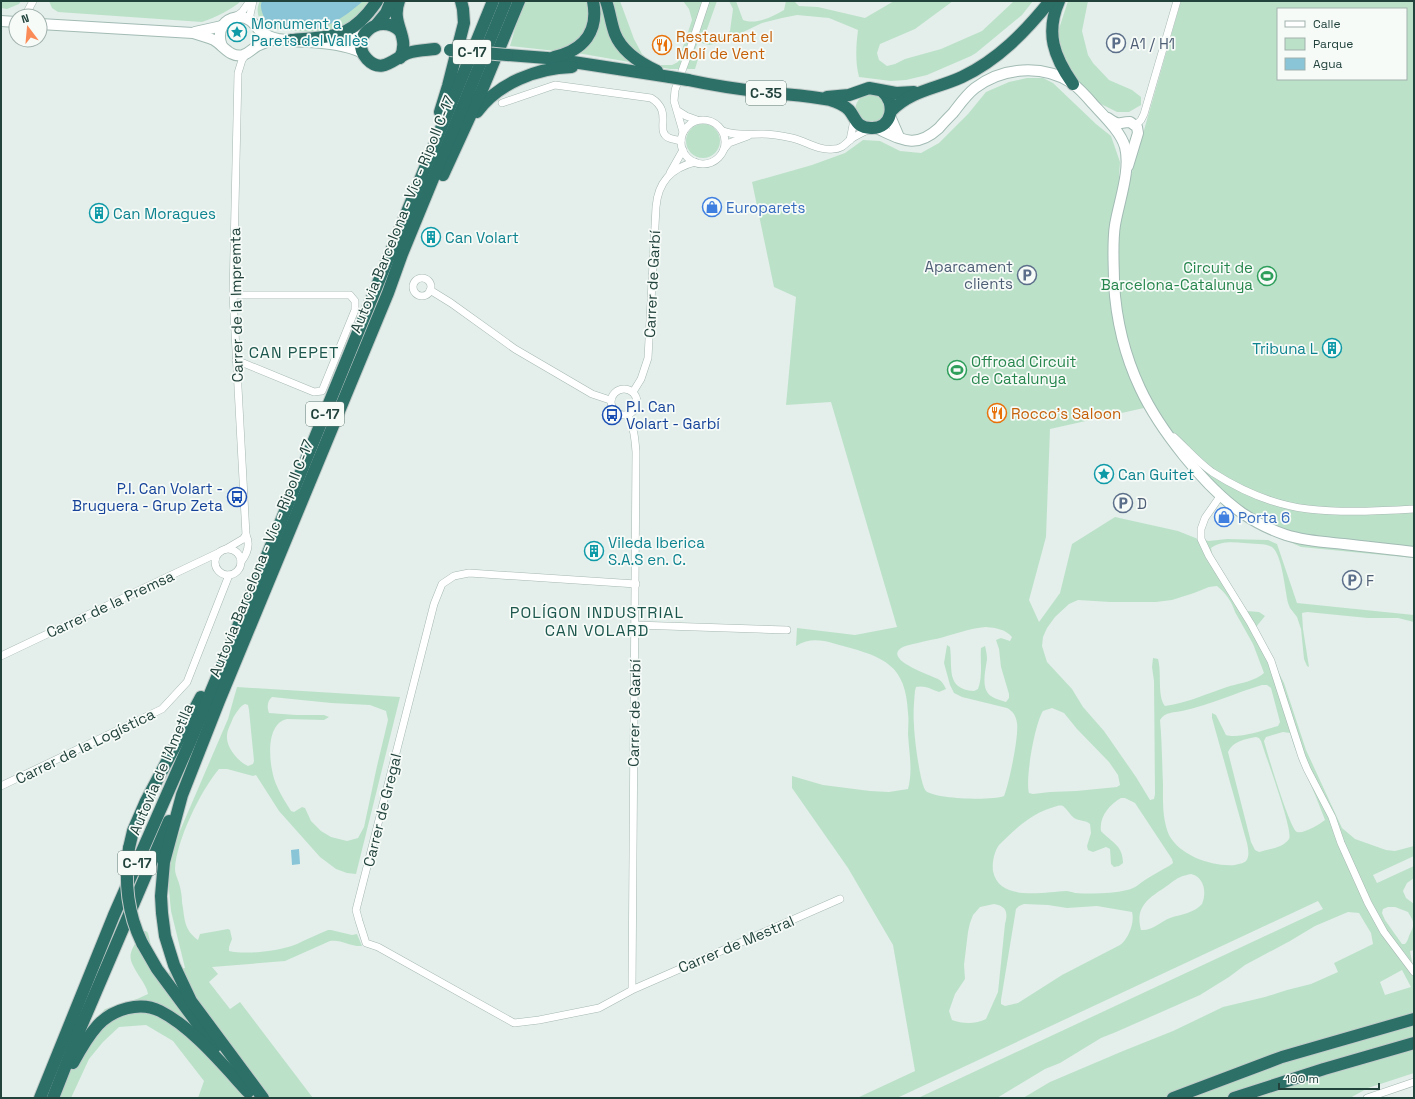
<svg xmlns="http://www.w3.org/2000/svg" width="1415" height="1099" viewBox="0 0 1415 1099" font-family="'Space Grotesk',sans-serif">
  <rect width="100%" height="100%" fill="#e4efeb"/>
  <g fill="#bce1c9" fill-rule="evenodd">
    <path d="M1,1H21L19,4L7,9L1,8Z"/>
    <path d="M49,1H241C233,9 214,18 202,22L58,12L52,8Z"/>
    <path d="M260,1H372C366,7 360,16 353,21C330,38 297,30 271,29C260,23 254,13 260,1Z"/>
    <path d="M523,1H620L634,39L642,54L654,64L657,65H672L678,62L692,20L689,9L683,1H717L706,32L708,39C716,39 725,37 730,31L733,9L729,1H736L743,20C757,25 771,17 784,10L786,1H794L799,6L818,7L865,18L894,1H953L915,29L880,44L877,53L879,60L887,66L895,64L905,59L941,49L982,31L1014,1H1033L1022,15L976,53L971,56L927,75L906,80L891,81L859,77C855,61 856,46 858,30L829,18L797,15L782,18L762,23L737,35L732,40L725,42L709,45L698,42L694,52L699,56L695,69H670L583,54L510,46Z"/>
    <path d="M1068,1H1088L1082,31L1088,55L1093,63L1109,80L1132,90L1141,97V105L1129,112H1117L1101,104L1085,90L1064,62L1058,32Z"/>
    <path d="M1181,1H1414V558L1301,547L1268,532L1208,490L1175,453L1144,408L1050,429L1046,537L1029,600L1039,622L1060,593L1072,544L1115,517L1178,531L1198,539L1209,541L1227,539L1268,540L1277,544L1297,603L1414,615V622L1398,618H1368L1307,612L1302,613L1303,629L1309,667L1307,666L1304,659L1301,629L1297,617L1290,608L1288,603C1285,590 1282,554 1272,547C1265,543 1252,544 1244,543C1233,542 1220,541 1211,548L1213,559L1247,611L1259,612L1265,616L1256,627L1284,683L1306,750L1342,828L1355,839L1386,850L1395,851L1414,846V856L1373,875L1377,883L1414,866V878L1407,883L1403,891L1406,898L1414,904V950L1410,951L1413,967L1414,968V1073L1368,1088L1350,1098H1023L1050,1082L1123,1051L1173,1031L1223,1007L1265,997L1287,990L1311,984L1338,972L1334,963L1373,944L1371,933L1359,913L1348,912L1315,926L1290,941L1245,965L1229,977L1200,995L1116,1032L1101,1038L1060,1063L1045,1069L997,1098H918L1323,909L1318,901L897,1098H857L915,1071L893,945L848,868L792,788V776L823,785L870,791L889,792L908,789C913,771 909,752 908,734C908,727 909,720 908,713C906,665 884,657 843,646C826,641 812,636 796,646L797,628L855,635L897,627L831,402L786,405L796,297L774,287L752,182L812,165L845,153L863,140L880,141L900,151L921,153L939,143L968,114L986,92L1009,82L1027,78H1043L1053,83L1096,124L1111,136L1120,162L1119,176L1130,179ZM1278,9H1406V79H1278ZM1217,586C1225,592 1232,602 1235,612L1253,644L1264,673C1255,681 1241,683 1230,686C1208,693 1188,703 1165,706C1157,696 1162,673 1158,659L1153,658L1152,667L1154,681L1155,794L1154,799L1150,800L1136,777L1104,731L1083,707L1072,689L1047,662L1042,646L1043,637L1047,628L1055,617L1069,604L1078,600L1110,602H1156L1172,600L1194,593L1209,587ZM986,627C996,628 1005,629 1012,637L1010,641L1001,638L996,640L999,649L1001,667L1009,694V698L1006,702C1001,700 995,699 991,696C980,689 986,669 987,659C987,655 986,650 985,646L981,648C980,661 983,676 978,689L974,691C945,689 953,668 950,647L947,645L944,663L950,685L954,693L962,697L1007,708C1013,711 1016,716 1017,723C1019,736 1009,784 1004,796C991,801 935,799 926,791C920,785 914,735 914,725C913,714 914,702 915,691L916,687C924,685 931,689 939,692L946,689C944,685 942,681 938,679C933,676 880,659 903,647C907,645 913,644 918,643C924,641 930,640 936,639C953,635 969,628 986,627ZM1262,685H1267L1271,688L1280,722L1278,726C1264,730 1239,739 1226,735L1216,715L1212,713V718L1247,843C1248,848 1250,856 1246,861C1244,863 1239,864 1235,865C1213,867 1180,856 1169,835C1162,819 1163,800 1163,784C1162,762 1162,741 1160,720C1166,711 1174,713 1182,711C1210,705 1235,693 1262,685ZM1052,708L1064,713L1077,729L1109,762L1118,775L1120,785L1117,787L1076,791L1050,792L1033,794L1029,793C1025,779 1035,723 1043,711ZM1283,732L1290,733L1294,746L1316,797L1325,820C1320,824 1304,834 1297,832C1290,830 1267,752 1264,741L1266,737ZM1256,737L1259,738L1261,741C1265,754 1294,832 1289,839C1283,848 1269,849 1259,852L1255,850L1251,842L1228,752C1233,741 1245,739 1256,737ZM1121,798H1125L1135,803L1172,859L1173,863L1169,866C1161,870 1153,875 1145,880C1139,884 1134,889 1127,890C1111,894 1091,894 1075,893C1072,892 1069,891 1066,891C1044,892 999,902 993,871C992,863 994,852 999,845C1015,829 1032,813 1054,807C1057,806 1060,805 1063,806C1067,809 1070,815 1074,818C1079,821 1086,820 1090,824L1091,833L1087,846L1088,850L1093,852L1106,847L1110,849L1111,864L1114,867L1119,866L1123,863C1123,845 1111,842 1101,831C1099,817 1109,805 1121,798ZM1191,874C1204,877 1207,892 1202,904C1194,913 1182,914 1170,918C1160,922 1152,931 1141,930C1135,908 1147,899 1164,888C1176,880 1176,877 1191,874ZM994,904C1007,906 1008,913 1005,924L998,992L986,1019C976,1024 963,1024 952,1020L949,1011L955,994L965,979L964,965L968,932L970,923L973,915L980,907ZM1024,904L1048,905L1067,908L1097,906L1132,912C1135,923 1128,939 1120,945L1062,975L1018,1003L1005,1006L1001,1004V1000L1016,909L1019,906ZM1388,907H1395L1408,912C1415,924 1415,923 1409,936C1408,939 1407,942 1405,944H1402L1385,920L1382,913L1383,909ZM1402,970L1411,987L1385,995L1380,982Z"/>
    <path d="M872,93L882,97L887,112L877,124L861,122L855,109C857,98 862,95 872,93Z"/>
    <circle cx="703" cy="141" r="17"/>
    <path d="M237,687L400,697L356,874L347,873L336,869L320,857L279,811L256,775L253,776L227,769H219C201,790 176,841 175,869C175,875 179,881 180,887C181,891 182,897 182,902C185,918 183,929 198,940L200,934L228,929L230,930L232,939L229,947V951C246,955 281,951 297,944C307,939 318,934 328,930H331L352,935L357,934L362,946C351,947 341,939 330,941L285,961L212,967L218,974L209,982L230,1009L240,1002L313,1098H198L204,1081L173,1041L146,1025L119,1027L103,1042L89,1059L71,1098H58L80,1044L94,1021L105,1009L137,999L148,994C147,988 144,984 141,979C126,955 128,957 141,932L146,931L148,933L158,976L185,968L171,911L167,869L179,833L228,719ZM272,697L331,703L370,705L386,711L388,720L377,766L364,827L358,838L347,841L331,837L321,831L311,821L305,808L302,807L294,812L291,811C286,803 280,794 276,784C269,767 264,724 287,719L324,720L329,717L324,715H296L269,713C267,708 267,701 272,697ZM245,704L248,705L249,710L254,761L253,764L248,766C238,762 226,747 227,736C227,730 231,724 233,718C236,713 240,706 245,704Z"/>
  </g>
  <g fill="#89c5d7">
    <path d="M262,1H363C341,20 320,35 289,28C281,26 273,23 265,20C263,14 259,7 262,1Z"/>
    <path d="M299,849L300,864L292,865L291,850Z"/>
  </g>
  <g fill="none" stroke-linecap="round" stroke-linejoin="round">
    <g stroke="#a6b8b3" stroke-width="8">
      <g id="street">
        <path d="M25,16L33,1"/>
        <path d="M235,17L242,12L250,1"/>
        <path d="M251,21L250,15L253,1"/>
        <path d="M502,103L555,85L651,98C674,112 654,131 669,138C672,139 677,140 681,141"/>
        <path d="M678,111L686,116L697,120"/>
        <circle cx="703" cy="142" r="22"/>
        <path d="M1136,125L1141,120L1144,114L1177,1"/>
        <path d="M723,131C735,136 749,134 762,134C772,134 783,136 792,138C806,141 818,151 833,149C842,149 845,144 851,139C857,135 864,132 870,129"/>
        <path d="M683,132L674,101L675,90L691,46L706,1"/>
        <path d="M850,140L854,120"/>
        <path d="M724,149L729,143L748,136"/>
        <path d="M670,173L683,150"/>
        <circle cx="422" cy="287" r="9"/>
        <path d="M430,290L451,303L515,349L592,394L610,400"/>
        <path d="M233,295H350L355,301V310L322,391L314,392L236,360"/>
        <circle cx="624" cy="402" r="13"/>
        <path d="M633,392L641,379L648,358L656,207C658,182 671,168 695,162"/>
        <path d="M627,415C634,426 635,439 636,452L632,989"/>
        <path d="M1174,437C1186,448 1198,462 1212,472C1240,490 1274,505 1308,509C1343,513 1379,511 1414,509"/>
        <path d="M1221,495L1205,518L1201,529V539L1209,556L1251,624L1271,661L1302,757L1307,769L1332,817L1341,843L1368,903L1384,932L1414,972"/>
        <path d="M226,549L243,539L246,535"/>
        <circle cx="228" cy="562" r="13"/>
        <path d="M241,562C247,554 251,545 246,535L233,295L238,73L242,60L247,53"/>
        <path d="M636,584L469,573L454,576L442,584L434,604L356,910L359,921L366,943L378,947L514,1023L539,1020L599,1008L634,989L840,899"/>
        <path d="M635,625L787,630"/>
        <path d="M1,656L220,552"/>
        <path d="M1,786L162,709L187,682L229,575"/>
        <path d="M1367,1098L1414,1082"/>
      </g>
    </g>
    <g stroke="#a2bbb4" stroke-width="12">
      <g id="secondary">
        <path d="M1,21L16,22"/>
        <path d="M40,24L193,33C200,35 207,37 214,40C224,46 230,58 243,55C249,53 252,49 257,46C263,43 270,41 277,39"/>
        <path d="M195,32L222,26"/>
        <path d="M337,42L349,40L364,35"/>
        <path d="M222,46C219,39 219,32 223,25C229,17 242,14 251,21C255,24 257,29 262,32C266,35 273,38 278,39C307,44 336,40 363,53"/>
        <path d="M890,116L899,137"/>
        <path d="M1108,118C1121,127 1118,122 1130,122L1137,127L1138,133L1128,166"/>
        <path d="M876,128C901,139 915,150 939,128C943,123 948,118 953,113C960,104 966,95 975,88C1003,67 1042,64 1072,83C1080,89 1087,97 1093,104C1103,115 1121,132 1125,147C1131,170 1119,201 1115,225C1112,244 1114,264 1114,283C1116,318 1125,356 1140,388C1159,429 1204,486 1242,513C1255,522 1271,530 1286,535C1305,541 1324,542 1344,544C1367,547 1391,549 1414,552"/>
      </g>
    </g>
    <g stroke="#c1cac8" stroke-width="14">
      <g id="highway">
        <path d="M399,1C390,25 411,36 400,58"/>
        <path d="M606,1C610,12 611,24 615,34C622,52 640,63 657,71"/>
        <path d="M1059,1C1045,33 1054,57 1073,84"/>
        <path d="M377,24L386,13L391,1"/>
        <path d="M400,31C378,11 348,39 367,59C382,75 394,58 408,53C417,50 427,50 435,49"/>
        <path d="M291,40C334,36 351,39 377,1"/>
        <path d="M507,55L547,58L670,77"/>
        <path d="M554,57C584,50 599,31 593,1"/>
        <path d="M688,80C716,86 744,90 772,93C792,95 811,96 830,100C837,102 844,105 849,110C856,118 856,128 871,128C892,129 897,103 882,91"/>
        <path d="M827,97L849,95L869,88L896,93L914,92"/>
        <path d="M891,111C912,90 936,89 962,77C998,60 1025,32 1050,1"/>
        <path d="M440,112L448,86L464,23L463,9L461,1"/>
        <path d="M477,112C498,83 537,68 572,67"/>
        <path d="M443,175L482,90L519,1"/>
        <path d="M129,848L133,831L146,801L201,697"/>
        <path d="M142,943L157,969L215,1047"/>
        <path d="M73,1063C80,1050 88,1036 98,1025C113,1009 140,1001 160,1011C192,1027 224,1066 248,1092"/>
        <path d="M40,1098L114,915L190,742L237,629L493,1"/>
        <path d="M53,1098L80,1029L169,821"/>
        <path d="M263,1098L191,1001L174,965L165,936L162,913L161,896L164,862L182,795L219,701L388,293L402,254L506,1"/>
        <path d="M1173,1098L1282,1057L1414,1019"/>
        <path d="M1234,1098L1324,1069L1414,1043"/>
      </g>
    </g>
    <use href="#street" stroke="#fff" stroke-width="7"/>
    <use href="#secondary" stroke="#fff" stroke-width="10"/>
    <use href="#highway" stroke="#2c7068" stroke-width="12"/>
    <g stroke="#c1cac8" stroke-width="14" stroke-linecap="butt">
      <g id="highway-bridge">
        <path d="M450,50L507,55"/>
        <path d="M670,77L688,80"/>
        <path d="M129,848C124,881 127,912 142,943"/>
      </g>
    </g>
    <use href="#highway-bridge" stroke="#2c7068" stroke-width="12"/>
  </g>
  <defs>
    <g id="sight-ring" transform="scale(1)"><circle r="9.5" fill="#f6fbf8" stroke="#0f9aa8" stroke-width="1.5"/><path d="M0-6L1.8-2.2L6-1.7L2.9 1.2L3.7 5.4L0 3.3L-3.7 5.4L-2.9 1.2L-6-1.7L-1.8-2.2Z" fill="#0f9aa8"/></g>
    <g id="parking-ring" transform="scale(1)"><circle r="9.5" fill="#f6fbf8" stroke="#5c6f8a" stroke-width="1.5"/><path d="M-3.5-5.5H1a3.5 3.5 0 0 1 0 7H-1V5.5H-3.5ZM-1-3.4V-.6H.8a1.4 1.4 0 0 0 0-2.8Z" fill="#5c6f8a"/></g>
    <g id="restaurant-ring" transform="scale(1)"><circle r="9.5" fill="#f6fbf8" stroke="#e8710a" stroke-width="1.5"/><path d="M-5-6h1v4h1v-4h1v4h1v-4h1v5L-1.5 .5V6h-2V.5L-5-1ZM5-6V6H3V1.5H1.5Q1.5-4 5-6Z" fill="#e8710a"/></g>
    <g id="shop-ring" transform="scale(1)"><circle r="9.5" fill="#f6fbf8" stroke="#3f7fe0" stroke-width="1.5"/><path d="M-5-2.5h2.3a2.7 3.5 0 0 1 5.4 0H5L5.5 6h-11ZM-1.5-2.5h3a1.5 2.3 0 0 0-3 0Z" fill="#3f7fe0"/></g>
    <g id="building-ring" transform="scale(1)"><circle r="9.5" fill="#f6fbf8" stroke="#0f9aa8" stroke-width="1.5"/><path d="M-4-6H4V6H1V3H-1V6H-4ZM-2.5-4.3h1.7v1.8h-1.7ZM.8-4.3h1.7v1.8H.8ZM-2.5-1h1.7V.8h-1.7ZM.8-1h1.7V.8H.8Z" fill="#0f9aa8"/></g>
    <g id="stadium-ring" transform="scale(1)"><circle r="9.5" fill="#f6fbf8" stroke="#2e9e5b" stroke-width="1.5"/><path d="M0-5a6.5 5 0 1 0 0 10a6.5 5 0 1 0 0-10ZM-3.5-1.8h7v3.6h-7Z" fill="#2e9e5b"/></g>
    <g id="bus-ring" transform="scale(1)"><circle r="9.5" fill="#f6fbf8" stroke="#1a4fb4" stroke-width="1.5"/><path d="M-5-6H5V4H4V6H2V4H-2V6H-4V4H-5ZM-3.5-4V0h7V-4ZM-3.5 1.2v1.5H-2V1.2ZM2 1.2v1.5H3.5V1.2Z" fill="#1a4fb4"/></g>
  </defs>
  <g fill-rule="evenodd">
    <use href="#sight-ring" x="237" y="32"/>
    <use href="#parking-ring" x="1116" y="43"/>
    <use href="#restaurant-ring" x="662" y="45"/>
    <use href="#shop-ring" x="712" y="207"/>
    <use href="#building-ring" x="99" y="213"/>
    <use href="#building-ring" x="431" y="237"/>
    <use href="#parking-ring" x="1027" y="275"/>
    <use href="#stadium-ring" x="1267" y="276"/>
    <use href="#building-ring" x="1332" y="348"/>
    <use href="#stadium-ring" x="957" y="370"/>
    <use href="#restaurant-ring" x="997" y="413"/>
    <use href="#bus-ring" x="612" y="415"/>
    <use href="#sight-ring" x="1104" y="474"/>
    <use href="#bus-ring" x="237" y="497"/>
    <use href="#parking-ring" x="1123" y="503"/>
    <use href="#shop-ring" x="1224" y="517"/>
    <use href="#building-ring" x="594" y="551"/>
    <use href="#parking-ring" x="1352" y="580"/>
  </g>
  <g text-anchor="middle" dominant-baseline="central" stroke-width="3.5" stroke-linejoin="round" paint-order="stroke">
    <g fill="#f6fbf8" stroke="#627a74" stroke-width="1">
      <rect x="453" y="40" width="38" height="24" rx="3"/>
      <rect x="746" y="81" width="40" height="24" rx="3"/>
      <rect x="306" y="402" width="38" height="24" rx="3"/>
      <rect x="118" y="851" width="38" height="24" rx="3"/>
    </g>
    <g font-size="14" font-weight="bold" fill="#22423c">
      <text x="472" y="52">C-17</text>
      <text x="766" y="93">C-35</text>
      <text x="325" y="414">C-17</text>
      <text x="137" y="863">C-17</text>
    </g>
    <g font-size="15" fill="#0d838f" stroke="#f6fbf8" text-anchor="start">
      <text x="251" y="23">Monument a<tspan x="251" dy="17">Parets del Vallès</tspan></text>
      <text x="113" y="213">Can Moragues</text>
      <text x="445" y="237">Can Volart</text>
      <text x="1318" y="348" text-anchor="end">Tribuna L</text>
      <text x="1118" y="474">Can Guitet</text>
      <text x="608" y="542">Vileda Iberica<tspan x="608" dy="17">S.A.S en. C.</tspan></text>
    </g>
    <g font-size="15" fill="#c56008" stroke="#f6fbf8" text-anchor="start">
      <text x="676" y="36">Restaurant el<tspan x="676" dy="17">Molí de Vent</tspan></text>
      <text x="1011" y="413">Rocco's Saloon</text>
    </g>
    <g font-size="15" fill="#4e5e75" stroke="#f6fbf8" text-anchor="start">
      <text x="1130" y="43">A1 / H1</text>
      <text x="1013" y="266" text-anchor="end">Aparcament<tspan x="1013" dy="17">clients</tspan></text>
      <text x="1137" y="503">D</text>
      <text x="1366" y="580">F</text>
    </g>
    <g font-size="15" fill="#366cbe" stroke="#f6fbf8" text-anchor="start">
      <text x="726" y="207">Europarets</text>
      <text x="1238" y="517">Porta 6</text>
    </g>
    <g font-size="15" fill="#22423c" stroke="#f6fbf8">
      <text transform="translate(402 214) rotate(-68)">Autovia Barcelona - Vic - Ripoll C-17</text>
      <text transform="translate(652 284) rotate(-87)">Carrer de Garbí</text>
      <text transform="translate(236 305) rotate(-91)">Carrer de la Impremta</text>
      <text transform="translate(261 558) rotate(-68)">Autovia Barcelona - Vic - Ripoll C-17</text>
      <text transform="translate(110 604) rotate(-25)">Carrer de la Premsa</text>
      <text transform="translate(634 713) rotate(-89)">Carrer de Garbí</text>
      <text transform="translate(85 746) rotate(-26)">Carrer de la Logística</text>
      <text transform="translate(161 769) rotate(-67)">Autovia de l'Ametlla</text>
      <text transform="translate(382 810) rotate(-76)">Carrer de Gregal</text>
      <text transform="translate(736 944) rotate(-23)">Carrer de Mestral</text>
    </g>
    <g font-size="15" fill="#27864d" stroke="#f6fbf8" text-anchor="end">
      <text x="1253" y="267">Circuit de<tspan x="1253" dy="17">Barcelona-Catalunya</tspan></text>
      <text x="971" y="361" text-anchor="start">Offroad Circuit<tspan x="971" dy="17">de Catalunya</tspan></text>
    </g>
    <g font-size="15" fill="#164399" stroke="#f6fbf8" text-anchor="start">
      <text x="626" y="406">P.I. Can<tspan x="626" dy="17">Volart - Garbí</tspan></text>
      <text x="223" y="488" text-anchor="end">P.I. Can Volart -<tspan x="223" dy="17">Bruguera - Grup Zeta</tspan></text>
    </g>
    <g font-size="16" letter-spacing="1" fill="#1c564c" stroke="#f6fbf8">
      <text x="294" y="352">CAN PEPET</text>
      <text x="597" y="612">POLÍGON INDUSTRIAL<tspan x="597" dy="18">CAN VOLARD</tspan></text>
    </g>
  </g>
  <rect width="1415" height="1099" fill="none" stroke="#22423c" stroke-width="4"/>
  <rect x="1277" y="8" width="130" height="72" fill="#f6fbf8" stroke="#a1b1ad"/>
  <rect x="1285" y="21" width="20" height="6" fill="#ffffff" stroke="#a1b1ad"/>
  <text x="1313" y="28" font-size="12" fill="#22423c">Calle</text>
  <rect x="1285" y="38" width="20" height="12" fill="#bce1c9" stroke="#a1b1ad"/>
  <text x="1313" y="48" font-size="12" fill="#22423c">Parque</text>
  <rect x="1285" y="58" width="20" height="12" fill="#89c5d7" stroke="#a1b1ad"/>
  <text x="1313" y="68" font-size="12" fill="#22423c">Agua</text>
  <g transform="translate(28 28) rotate(344)"><circle r="19" fill="#f6fbf8" stroke="#a1b1ad"/>
  <path d="M0-3L7 15L0 10L-7 15Z" fill="#fb8b56"/>
  <text y="-6" font-size="11" font-weight="bold" text-anchor="middle" fill="#22423c">N</text>
  </g>
  <path d="M1279 1083v6h100v-6" fill="none" stroke="#22423c" stroke-width="2"/>
  <text x="1285" y="1083" font-size="12" fill="#22423c" stroke="#f6fbf8" stroke-width="3" paint-order="stroke">100 m</text>
</svg>
